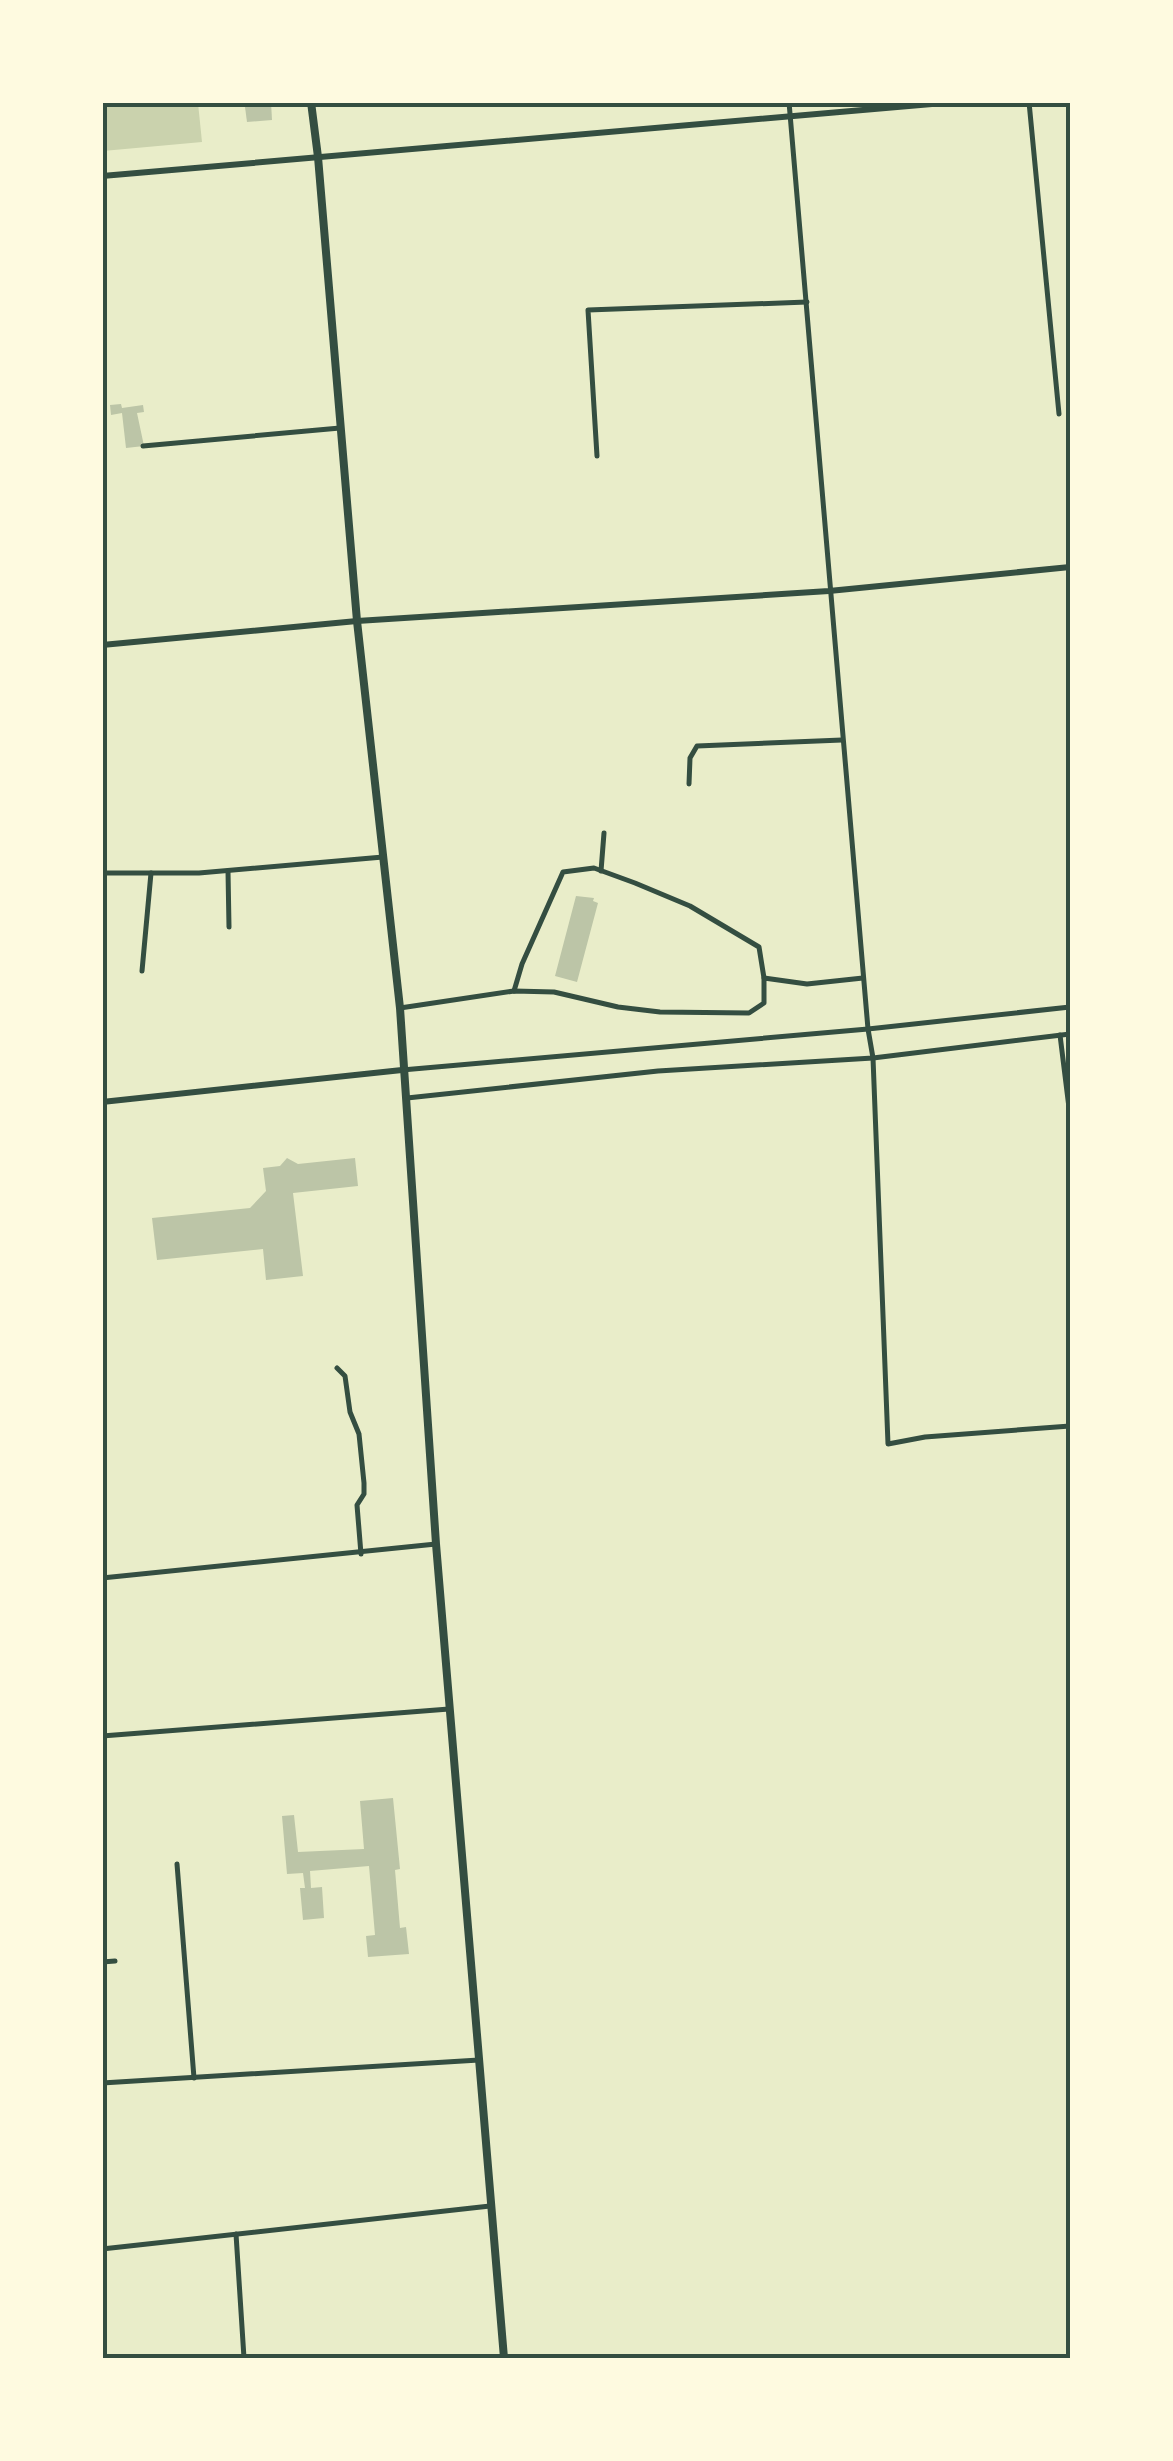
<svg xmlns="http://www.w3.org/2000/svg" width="1173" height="2461" viewBox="0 0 1173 2461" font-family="'Golos Text',sans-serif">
  <rect width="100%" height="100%" fill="#e9edc9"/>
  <path fill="#cad2ad" d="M103,102L198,103L202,142L103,151Z"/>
  <g fill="#bcc5a7">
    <path d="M271,102L272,120L247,122L245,107Z"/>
    <path d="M121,404L122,408L143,405L144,412L137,413L144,446L126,448L122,413L111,415L110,405Z"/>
    <path d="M576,896L594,898L593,901L598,903L577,982L555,976Z"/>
    <path d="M287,1158L298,1164L355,1158L358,1186L293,1193L303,1276L266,1280L263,1249L157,1260L152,1218L250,1208L266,1191L263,1168L280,1166Z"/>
    <path d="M393,1798L400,1869L395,1870L400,1928L406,1927L409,1954L368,1957L366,1936L375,1935L369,1866L310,1871L311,1888L322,1887L324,1918L303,1920L300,1888H305L303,1873L287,1874L282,1816L294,1815L298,1852L364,1849L360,1801Z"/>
  </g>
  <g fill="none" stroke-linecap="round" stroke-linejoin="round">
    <g stroke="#344e41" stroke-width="5">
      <path d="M789,102L868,1029L873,1058L888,1444L925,1437L1070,1426"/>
      <path d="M1029,102L1059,414"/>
      <path d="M143,446L340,428"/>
      <path d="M597,456L588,310L807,302"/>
      <path d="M689,784L690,758L697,746L842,740"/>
      <path d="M228,871L229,927"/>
      <path d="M601,871L604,833"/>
      <path d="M102,873H199L383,857"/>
      <path d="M142,971L151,873"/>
      <path d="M514,991L522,964L563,872L594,868L635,883L690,906L759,947L764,978"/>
      <path d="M400,1008L514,991L554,992L618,1007L660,1012L749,1013L764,1003V978L807,984L863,978"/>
      <path d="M1060,1035L1070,1116"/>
      <path d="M402,1070L868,1029L1070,1007"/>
      <path d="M407,1098L658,1071L873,1058L1070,1034"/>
      <path d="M337,1368L345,1376L350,1412L359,1434L364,1483V1494L357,1505L361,1554"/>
      <path d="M102,1578L436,1544"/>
      <path d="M102,1736L449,1709"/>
      <path d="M177,1864L194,2078"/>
      <path d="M102,1962L115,1961"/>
      <path d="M102,2083L479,2060"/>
      <path d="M236,2234L244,2358"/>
      <path d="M102,2249L490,2206"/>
    </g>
    <g stroke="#344e41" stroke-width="6">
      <path d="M102,176L955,102"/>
      <path d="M102,645L357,621L829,591L1070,567"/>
      <path d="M102,1102L402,1070"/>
    </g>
    <path stroke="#344e41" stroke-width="8" d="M311,102L318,157L357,621L400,1008L436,1544L504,2358"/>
  </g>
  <rect width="1173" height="2461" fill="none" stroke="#fefae0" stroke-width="210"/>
  <rect x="105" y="105" width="963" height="2251" fill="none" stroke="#344e41" stroke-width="4"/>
</svg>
